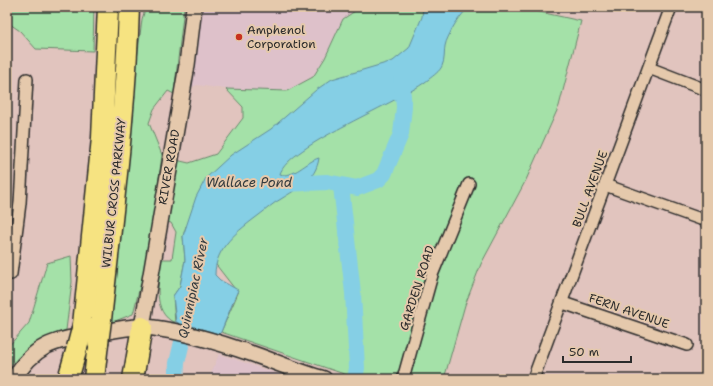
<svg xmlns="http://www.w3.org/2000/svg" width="713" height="386" viewBox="0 0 713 386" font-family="'Shantell Sans',sans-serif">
  <rect width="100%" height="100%" fill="#e1c4be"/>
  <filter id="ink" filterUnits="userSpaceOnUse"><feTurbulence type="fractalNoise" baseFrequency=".025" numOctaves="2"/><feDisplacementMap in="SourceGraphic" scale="8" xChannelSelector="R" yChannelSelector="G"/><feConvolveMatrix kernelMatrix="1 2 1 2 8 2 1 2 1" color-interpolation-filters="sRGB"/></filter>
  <g filter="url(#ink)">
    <g fill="#dec1ca">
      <path d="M200,7H361L343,19L325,58L313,77L287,91L226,89L197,85L190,88Z"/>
      <path d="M219,354L293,379H209Z"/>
    </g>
    <g fill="#a4e1a8" stroke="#68866a">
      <path d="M7,7H94L93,51L36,49L20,31L7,22Z"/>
      <path d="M146,7H184L174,94L168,91L154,109L149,123L162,155L150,247L133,314L110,323L132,100L142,19Z"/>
      <path d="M361,7H517L581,21L559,106L526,180L481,264L465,305L444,379H367L347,375L221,332L238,293L186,226L183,236L185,260L180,286L173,296L175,323C151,312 159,281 161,259H172L176,232L171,223L167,222L176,160L189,163L216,154L243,118V107L226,89L287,91L313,77L325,58L343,19Z"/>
      <path d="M71,256L72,282L66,330C43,338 21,351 7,370V348L29,323L47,263Z"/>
    </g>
    <path fill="#85cfe5" stroke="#618d9b" d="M423,7H468C463,14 456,21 452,29C450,34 446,40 445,46C444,52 445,60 442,66C440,71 433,76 429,79C402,102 288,145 280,174C293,179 307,161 319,158C316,180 298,188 281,199C273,203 266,210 259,215C238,231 215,247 215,275L220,280L238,290L221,332L219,334L176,322L173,296L180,286L185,260L183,236L196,197L206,178L231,155L271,129L316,90L332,79L393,61L409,48L422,17Z"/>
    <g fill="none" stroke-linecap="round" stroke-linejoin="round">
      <g stroke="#85cfe5" stroke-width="16">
        <path d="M285,184L327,182L357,188L378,180L384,174L401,134L404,107L401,76"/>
        <path d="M341,186L353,293L357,368L355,379"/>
        <path d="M176,379L177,363L191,304"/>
      </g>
      <g stroke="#2b2b2b" stroke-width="14">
        <g id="minor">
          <path d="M649,68L706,90"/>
          <path d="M605,185L706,221"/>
          <path d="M7,274H11L20,203L27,79"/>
          <path d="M563,303L687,345"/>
          <path d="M403,379L432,275L469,184"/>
          <path d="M533,379L671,7"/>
        </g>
      </g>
      <g stroke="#2b2b2b" stroke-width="18">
        <g id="secondary">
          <path d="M142,327L187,65L194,7"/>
          <path d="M14,379C33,346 54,340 89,335C106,332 126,326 143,327C175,329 208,339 238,349C267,358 295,371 324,379"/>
        </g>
      </g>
      <g stroke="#2b2b2b" stroke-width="23">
        <g id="motorway">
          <path d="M101,320C112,216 126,112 129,7"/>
          <path d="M83,325L102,138L108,7"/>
          <path d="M68,379L77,348"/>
          <path d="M94,379L98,343"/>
          <path d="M133,379L142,327"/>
        </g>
      </g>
      <use href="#minor" stroke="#e5c9ac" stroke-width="11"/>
      <use href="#secondary" stroke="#e5c9ac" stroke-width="15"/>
      <use href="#motorway" stroke="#f6e381" stroke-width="20"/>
      <g stroke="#2b2b2b" stroke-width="23" stroke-linecap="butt">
        <g id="motorway-bridge">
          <path d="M98,343L101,320"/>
          <path d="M77,348L83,325"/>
        </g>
      </g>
      <use href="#motorway-bridge" stroke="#f6e381" stroke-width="20"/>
    </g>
  </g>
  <circle fill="#c8321e" stroke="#e5c9ac" stroke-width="1.5" cx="239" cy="37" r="4"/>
  <g text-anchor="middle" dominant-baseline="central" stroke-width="4" stroke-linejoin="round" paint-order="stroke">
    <g font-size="12" fill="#2b2b2b" stroke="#e5c9ac" text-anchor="start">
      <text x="247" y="30">Amphenol<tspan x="247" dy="14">Corporation</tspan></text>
    </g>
    <g font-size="12" fill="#2b2b2b" stroke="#e5c9ac">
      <text transform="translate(169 167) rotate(-80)">RIVER ROAD</text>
      <text transform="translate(590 189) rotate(-70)">BULL AVENUE</text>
      <text transform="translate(114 193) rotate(-84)">WILBUR CROSS PARKWAY</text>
      <text transform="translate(417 288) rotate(-72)">GARDEN ROAD</text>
      <text transform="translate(629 311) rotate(19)">FERN AVENUE</text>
    </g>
    <g font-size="13" font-style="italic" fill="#343b3e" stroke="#e5c9ac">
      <text x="249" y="182">Wallace Pond</text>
      <text transform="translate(193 288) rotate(-78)">Quinnipiac River</text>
    </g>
  </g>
  <rect width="713" height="386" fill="none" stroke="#e5c9ac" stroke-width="24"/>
  <rect x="12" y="12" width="689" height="362" fill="none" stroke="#2b2b2b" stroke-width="1.5" filter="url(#ink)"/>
  <path d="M563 356v6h68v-6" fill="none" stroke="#2b2b2b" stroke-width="2"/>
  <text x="569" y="356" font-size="12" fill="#2b2b2b" stroke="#e5c9ac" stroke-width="3" paint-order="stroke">50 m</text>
</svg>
